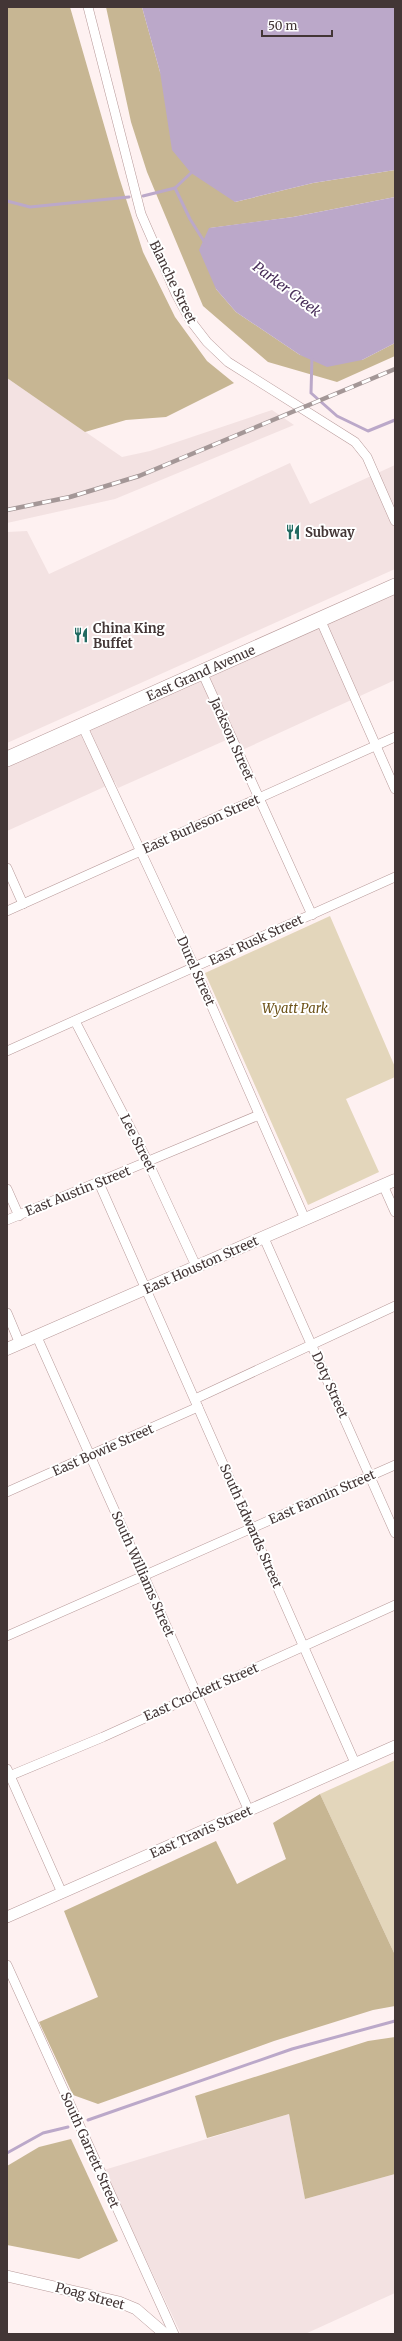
<svg xmlns="http://www.w3.org/2000/svg" width="402" height="2341" viewBox="0 0 402 2341" font-family="Merriweather,serif">
  <rect width="100%" height="100%" fill="#fef1f1"/>
  <g fill="#f3e2e2">
    <path d="M7,378L122,457L150,451L272,410L294,425L115,499L7,523Z"/>
    <path d="M290,463L310,504L395,465V569L7,743V532L27,531L49,574Z"/>
    <path d="M395,590V680L240,751L233,737L118,788L115,782L7,831V765Z"/>
    <path d="M289,2114L305,2199L395,2174V2293L305,2334H181L104,2170Z"/>
  </g>
  <g fill="#e3d6bb">
    <path d="M330,916L395,1067V1077L346,1099L379,1172L308,1205L205,973Z"/>
    <path d="M395,1760V1955L320,1794Z"/>
  </g>
  <g fill="#c7b693">
    <path d="M7,7H70L119,177L143,252L175,317L207,361L234,383L166,417L126,420L85,432L7,378Z"/>
    <path d="M106,7H142L160,72L235,202L313,183L395,170V197L293,217L210,228L216,289L236,312L300,355L362,360L395,343V356L337,382L268,362L203,306L147,172L131,122Z"/>
    <path d="M320,1794L395,1955V2006L373,2010L274,2041L98,2104L73,2095L39,2022L98,1997L64,1911L216,1841L237,1884L286,1859L273,1823Z"/>
    <path d="M395,2037V2174L305,2199L289,2114L207,2138L195,2096L368,2041Z"/>
    <path d="M71,2139L118,2241L79,2259L7,2245V2166L39,2147Z"/>
  </g>
  <g fill="#bba8c9">
    <path d="M142,7H395V170L313,183L235,202L191,173L172,150L160,72Z"/>
    <path d="M395,197V343L362,360L327,367L300,355L236,312L216,289L199,250L209,228L293,217Z"/>
  </g>
  <g fill="none" stroke-linecap="round" stroke-linejoin="round">
    <g stroke="#bba8c9" stroke-width="3">
      <path d="M175,188L191,173"/>
      <path d="M143,196L175,188L190,219L205,243"/>
      <path d="M7,201L30,207L129,197"/>
      <path d="M312,357L311,393L337,416L368,431L395,420"/>
      <path d="M88,2120L292,2049L395,2021"/>
      <path d="M7,2153L43,2133L68,2127"/>
    </g>
    <g stroke="#b89a9a" stroke-width="10">
      <g id="minor">
        <path d="M88,7L141,214L176,294L190,320L207,342L228,362L355,442L367,457L395,521"/>
        <path d="M320,619L395,789"/>
        <path d="M202,672L312,915"/>
        <path d="M82,725L195,968L305,1219"/>
        <path d="M7,868L23,904"/>
        <path d="M7,911L395,737"/>
        <path d="M75,1021L148,1162L197,1268"/>
        <path d="M7,1051L395,877"/>
        <path d="M99,1183L355,1763"/>
        <path d="M383,1185L395,1212"/>
        <path d="M7,1189L19,1216"/>
        <path d="M7,1220L259,1115"/>
        <path d="M264,1238L395,1533"/>
        <path d="M7,1313L20,1344"/>
        <path d="M37,1337L249,1811"/>
        <path d="M195,1399L395,1306"/>
        <path d="M7,1492L198,1407"/>
        <path d="M7,1636L395,1465"/>
        <path d="M7,1769L62,1893"/>
        <path d="M7,1777L103,1737L395,1605"/>
        <path d="M7,1965L174,2334"/>
      </g>
    </g>
    <g stroke="#b89a9a" stroke-width="12">
      <g id="tertiary">
        <path d="M7,1917L395,1746"/>
        <path d="M7,2276L119,2302L136,2309L165,2334"/>
      </g>
    </g>
    <g stroke="#b89a9a" stroke-width="13">
      <path id="secondary" d="M7,1349L395,1180"/>
    </g>
    <g stroke="#b89a9a" stroke-width="16">
      <g id="trunk">
        <path id="s1" d="M7,759L395,586"/>
      </g>
    </g>
    <use href="#minor" stroke="#fff" stroke-width="9"/>
    <use href="#tertiary" stroke="#fff" stroke-width="11"/>
    <use href="#secondary" stroke="#fff" stroke-width="12"/>
    <use href="#trunk" stroke="#fff" stroke-width="15"/>
    <g stroke="#a49797" stroke-width="4.5">
      <path id="rail" d="M7,510L70,497L139,476L395,369"/>
    </g>
    <use href="#rail" stroke="#fff" stroke-width="3" stroke-dasharray="9" stroke-linecap="butt"/>
  </g>
  <defs>
    <g id="restaurant-bare" transform="scale(1.2)"><path d="M-5-6h1v4h1v-4h1v4h1v-4h1v5L-1.5 .5V6h-2V.5L-5-1ZM5-6V6H3V1.5H1.5Q1.5-4 5-6Z" fill="#216a61" stroke="#fff" stroke-width="2.5" paint-order="stroke"/></g>
  </defs>
  <g fill-rule="evenodd">
    <use href="#restaurant-bare" x="293" y="532"/>
    <use href="#restaurant-bare" x="81" y="635"/>
  </g>
  <g text-anchor="middle" dominant-baseline="central" stroke-width="4" stroke-linejoin="round" paint-order="stroke">
    <g font-size="13" fill="#433636" stroke="#fff">
      <text transform="translate(173 282) rotate(64)">Blanche Street</text>
      <text stroke="none"><textPath href="#s1" startOffset="212">East Grand Avenue</textPath></text>
      <text transform="translate(232 739) rotate(66)">Jackson Street</text>
      <text transform="translate(201 824) rotate(-24)">East Burleson Street</text>
      <text transform="translate(256 940) rotate(-25)">East Rusk Street</text>
      <text transform="translate(196 971) rotate(66)">Durel Street</text>
      <text transform="translate(138 1143) rotate(63)">Lee Street</text>
      <text transform="translate(78 1191) rotate(-22)">East Austin Street</text>
      <text transform="translate(201 1265) rotate(-24)">East Houston Street</text>
      <text transform="translate(330 1385) rotate(66)">Doty Street</text>
      <text transform="translate(103 1450) rotate(-24)">East Bowie Street</text>
      <text transform="translate(322 1497) rotate(-24)">East Fannin Street</text>
      <text transform="translate(251 1526) rotate(66)">South Edwards Street</text>
      <text transform="translate(143 1574) rotate(66)">South Williams Street</text>
      <text transform="translate(201 1692) rotate(-24)">East Crockett Street</text>
      <text transform="translate(201 1832) rotate(-24)">East Travis Street</text>
      <text transform="translate(90 2150) rotate(66)">South Garrett Street</text>
      <text transform="translate(90 2296) rotate(15)">Poag Street</text>
    </g>
    <g font-size="13" font-weight="bold" fill="#433636" stroke="#fff" text-anchor="start">
      <text x="305" y="532">Subway</text>
      <text x="93" y="628">China King<tspan x="93" dy="15">Buffet</tspan></text>
    </g>
    <g font-size="13" font-style="italic" fill="#6d5319" stroke="#fff">
      <text x="295" y="1008">Wyatt Park</text>
    </g>
    <g font-size="14" font-style="italic" fill="#482d59" stroke="#fff">
      <text transform="translate(287 289) rotate(37)">Parker Creek</text>
    </g>
  </g>
  <rect width="402" height="2341" fill="none" stroke="#433636" stroke-width="16"/>
  <path d="M262 30v6h70v-6" fill="none" stroke="#433636" stroke-width="2"/>
  <text x="268" y="30" font-size="12" fill="#433636" stroke="#ffffff" stroke-width="3" paint-order="stroke">50 m</text>
</svg>
